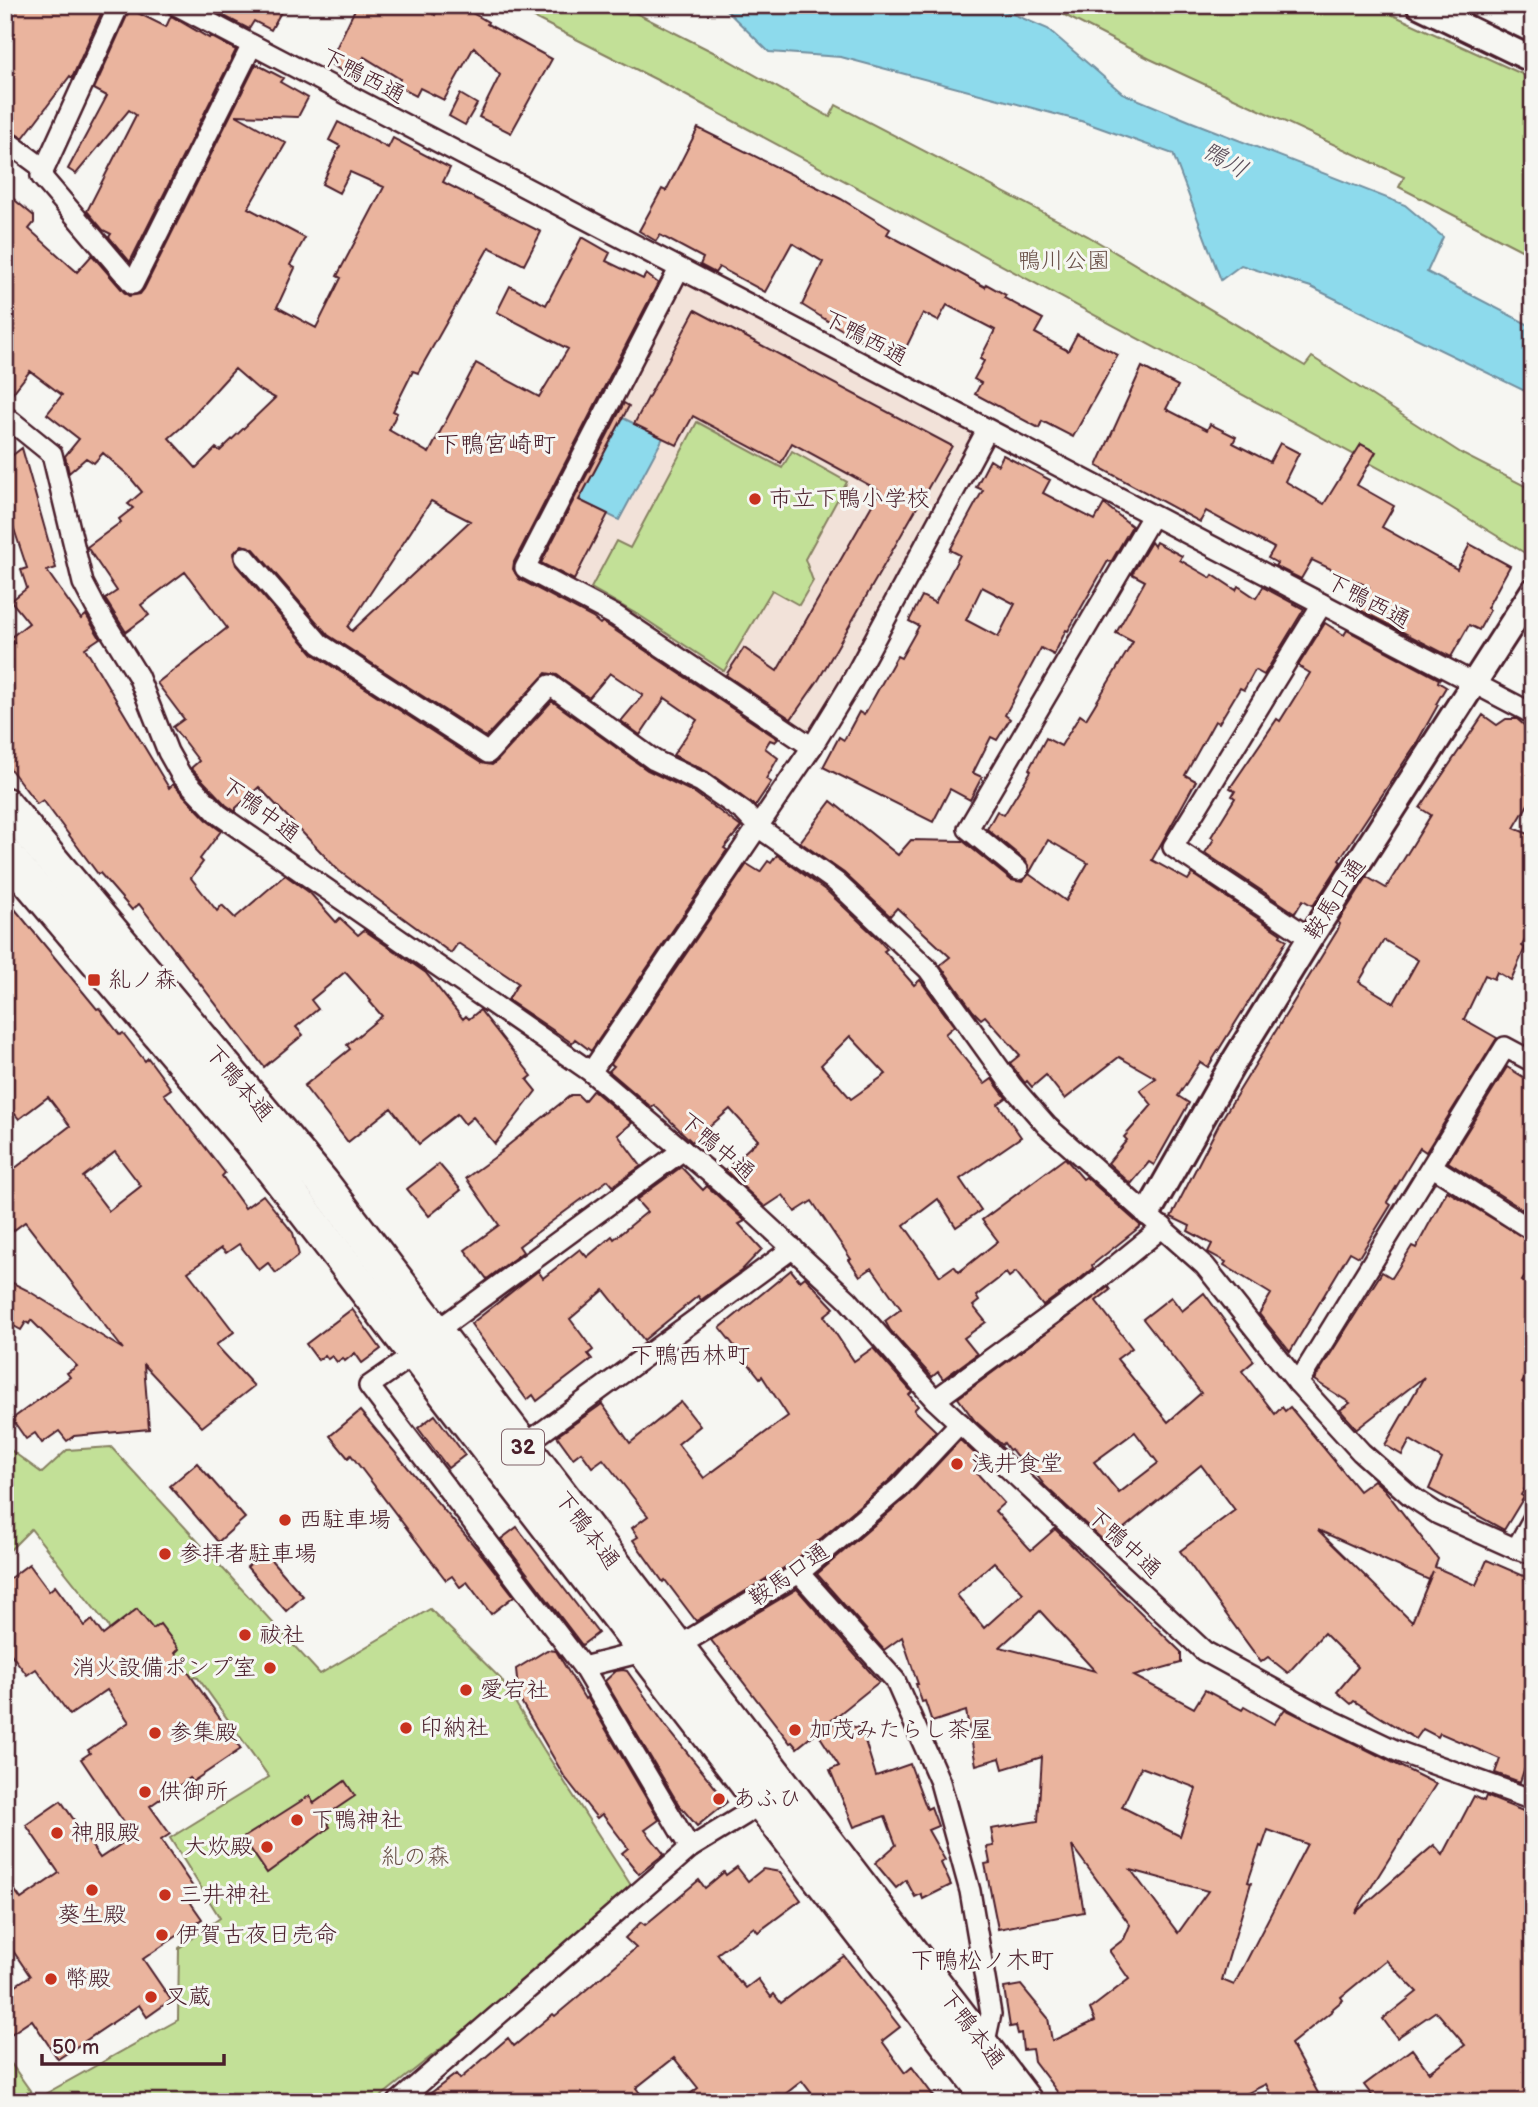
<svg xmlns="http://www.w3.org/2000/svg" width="1538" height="2107" viewBox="0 0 1538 2107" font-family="'Balsamiq Sans','Klee One',sans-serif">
  <rect width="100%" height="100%" fill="#f6f6f2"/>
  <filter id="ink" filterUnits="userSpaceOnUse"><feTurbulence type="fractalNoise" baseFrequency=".0143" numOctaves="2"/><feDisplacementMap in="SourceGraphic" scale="14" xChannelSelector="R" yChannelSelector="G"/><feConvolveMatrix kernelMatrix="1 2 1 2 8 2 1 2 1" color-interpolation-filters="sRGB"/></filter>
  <g filter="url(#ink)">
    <path fill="#f2e2d9" d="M688,280L977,436L809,738L539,568L537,562L679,283Z"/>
    <g fill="#c2e097" stroke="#868061" stroke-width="2">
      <path d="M509,5H620L721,56L830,117L836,105L1088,236L1305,366L1312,357L1464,455L1533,490V558L1442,502L659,81Z"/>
      <path d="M1045,5H1371L1533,79V256L1399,187L1404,177L1150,59Z"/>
      <path d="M697,422L782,468L792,451L847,482L805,559L813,581L799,605L772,590L724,671L642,617L591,588L616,541L630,548Z"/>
      <path d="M5,1446L42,1473L67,1450L111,1447L320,1674L430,1609L501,1679L544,1750L634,1890L601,1921L374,2102H5V2055L36,2099L178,2020L179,1948L220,1918L170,1838L269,1777L198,1678L119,1661L108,1626L31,1529L5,1555Z"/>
    </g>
    <g fill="#8ddaec" stroke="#728f9f" stroke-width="2">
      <path d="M721,5H992L1048,29L1122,93L1192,122L1405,205L1443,237L1427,272L1533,327V395L1311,287L1241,265L1221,280L1173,154L1081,121L841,57L769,52Z"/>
      <path d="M623,418L663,438L619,520L579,500Z"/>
    </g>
    <g fill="#eab49e" stroke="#4a1f2b" stroke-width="2" fill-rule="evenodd">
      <path d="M11,5H105L72,78L70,76L23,138L5,128V17Z"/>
      <path d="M221,5H285L271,30L254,21L249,29L218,13Z"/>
      <path d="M357,5H419L435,15L440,5H457L478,16L488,22L487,24L552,59L511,133L479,117L500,75L474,47L444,100L420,88L416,96L397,86L400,79L364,57L352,77L329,63Z"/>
      <path d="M130,9L166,27L171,16L209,38L210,36L236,50L130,262L109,237L111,234L103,230L87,211L136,115L129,110L76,174L68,169L107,96L94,89Z"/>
      <path d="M256,64L283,78L280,82L308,98L298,117L236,115L286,143L248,208L305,238L290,265L295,268L277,307L316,328L341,278L337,276L384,187L350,172L339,193L322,184L340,146L329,140L338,122L388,148L393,138L450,168L443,182L541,232L524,265L489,247L418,373L413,371L393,411L397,413L389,430L429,453L476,363L539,397L568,349L497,312L510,286L546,305L582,237L610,253L606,261L643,279L646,274L658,283L514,562L513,569L519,579L593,618L600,624L602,622L610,627L778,739L775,742L770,740L765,748L778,758L766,779L771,782L755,806L708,772L673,755L697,720L665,698L640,735L621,721L643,695L610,673L589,698L557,675L546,673L486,737L328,635L254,549L242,545L233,554L236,565L313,654L481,763L492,765L497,761L552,701L647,770L695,793L741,827L724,848L727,850L591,1051L575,1039L572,1043L508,1000L518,983L458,943L451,953L339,871L259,787L236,808V812L226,805L191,768L199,761L173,727L184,719L157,683L227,628L185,572L141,605L149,615L126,632L105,599L117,591L87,547L121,522L119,519L133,508L128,504L142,492L128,475L103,453L94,463L86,458L69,473L65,456L79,439L47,414L62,395L30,371L5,403V192L34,216V223L29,229L77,272L92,255L124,292L129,296L140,294L144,289ZM235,369L258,389L275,398L220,451L216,448L196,468L169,438L183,426ZM431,501L470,521L352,631L348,627Z"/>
      <path d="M460,94L477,104L465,125L449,116Z"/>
      <path d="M698,128L841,199L890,229L887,234L985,287L986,284L1006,295L1004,298L1043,319L1035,333L1068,351L1077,334L1118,355L1073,437L1042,421L1039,428L975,394L981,383L974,379L984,361L980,359L995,330L947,305L938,321L923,313L900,360L852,336L802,305L823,262L792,243L765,292L719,267L715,273L700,265L703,258L660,235L656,241L639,231L662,189L666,191Z"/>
      <path d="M695,310L952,446L819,679L791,719L726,675L744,648L777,671L880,491L792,443L781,463L693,416L677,445L634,424Z"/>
      <path d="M1142,367L1178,386L1166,409L1207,430L1210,424L1236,437L1233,443L1270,462L1280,443L1299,453L1285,481L1324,504L1361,444L1376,452L1357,485L1394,506L1382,527L1457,569L1470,544L1510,566L1487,608L1490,610L1479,630L1469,625L1451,657L1358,609L1369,587L1312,560L1301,579L1275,566L1277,563L1268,558L1274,548L1206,511L1200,522L1097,466Z"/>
      <path d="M624,403L629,406L579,500L608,514L574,580L541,563Z"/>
      <path d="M22,448L56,568L47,571L81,619L86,615L100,638L85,648L169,788L173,784L209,822L221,831L200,859L203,862L191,878L217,911L222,905L235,918L285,875L310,893L336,922L340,918L358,935L364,930L426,973L463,1019L466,1016L469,1019L480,1010L532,1076L527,1080L536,1091L495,1144L473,1117L465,1124L457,1114L419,1144L391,1108L348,1142L304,1086L350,1049L347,1045L382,1016L370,1002L371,1001L345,972L311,1000L318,1009L296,1027L303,1035L264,1067L139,904L132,910L100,873L98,874L43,800L37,804L5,762V666L12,660L5,650L14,643L10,638L29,623L11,601L27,588L21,570L27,568L12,523L5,528V461Z"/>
      <path d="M1003,455L1050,480L1043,493L1095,520L1104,504L1132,526L1111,562L1108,561L1068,631L1066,630L1054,655L1041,648L1005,715L1010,719L997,740L991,737L973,773L982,777L970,800L950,789L933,822L823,767L839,737L844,740L859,712L864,715L897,656L901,658L919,626L909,621L922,596L935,603L960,555L950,550L983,490L976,487L990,460L998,465ZM982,587L1015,604L998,637L966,620Z"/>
      <path d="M1151,542L1154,546L1156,542L1182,556L1180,560L1211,578L1213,575L1236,590L1238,586L1256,598L1263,587L1304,609L1264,675L1255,670L1244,690L1240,688L1219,723L1215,721L1185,775L1196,781L1152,860L1188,880L1192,874L1281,934L1280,936L1287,940L1208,1067L1200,1062L1178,1096L1189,1103L1154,1165L1149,1162L1131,1184L1108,1163L1127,1140L1124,1137L1152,1105L1140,1090L1156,1078L1119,1057L1065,1099L1046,1075L1032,1087L1027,1081L1025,1083L1010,1063L1020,1055L985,1016L981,1019L973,1011L940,965L950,957L897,908L890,916L844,873L800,842L831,801L898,855L911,840L963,841L1011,880L1022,882L1029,874L1066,901L1088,863L1048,840L1030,872L1026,861L987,829L997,811L1004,815L1031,771L1029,769L1046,738L1061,746L1080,715L1086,719L1133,642L1116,633L1145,581L1132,574Z"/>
      <path d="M1325,623L1344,635L1347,630L1439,679L1438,682L1446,687L1436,704L1438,705L1416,744L1339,860L1341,862L1313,906L1303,900L1295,913L1205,853L1214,839L1211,837L1235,798L1232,796L1235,791L1230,788L1277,719L1280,721L1310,673L1298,666Z"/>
      <path d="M1483,715L1497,725L1506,719H1517L1525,726L1526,734L1533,738V796L1514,828L1533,836V924L1522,946L1525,948L1511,980L1497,972L1494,979L1485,975L1464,1019L1497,1038L1426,1152L1420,1148L1387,1202L1391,1205L1359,1257L1350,1252L1290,1352L1259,1314L1271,1294L1224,1265L1226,1262L1208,1252L1212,1244L1188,1231L1190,1226L1171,1217L1220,1122L1337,931L1340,924L1338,922L1367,877L1386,888L1431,815L1420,808ZM1384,940L1418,960L1394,1003L1359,982Z"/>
      <path d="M777,855L828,892L876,937L887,949L884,951L914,985L920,980L954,1026L945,1034L985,1084L992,1079L1006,1098L998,1104L1021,1137L960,1179L981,1210L956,1227L938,1199L904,1225L940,1276L954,1266L959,1272L998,1241L982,1220L1065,1158L1083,1179L1086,1177L1141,1226L1092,1265L1093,1268L1081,1278L1043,1306L1016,1272L1009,1277L1006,1273L976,1296L979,1301L973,1306L986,1322L964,1338L977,1354L943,1379L938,1372L932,1377L890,1330L885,1321L901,1309L872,1268L860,1276L849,1260L851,1259L812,1201L795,1212L783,1195L765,1207L725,1170L758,1140L730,1109L692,1142L654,1105L651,1107L609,1071L614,1066L611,1064L747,864L760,872L768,861L771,863ZM850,1036L886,1074L851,1099L821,1065Z"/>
      <path d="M5,897L97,1009L99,1008L120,1035L123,1033L145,1061L148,1058L171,1089L164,1094L225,1173L222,1176L245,1208L263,1195L293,1233L299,1255L276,1273L268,1263L259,1270L239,1244L226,1253L221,1248L188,1272L234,1332L216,1345L254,1386L202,1427L144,1365L149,1429L74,1436L67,1441L59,1431L42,1443L35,1433L26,1439L12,1419L70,1377L67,1373L77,1366L31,1320L29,1324L26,1322L21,1330L5,1321V1279L27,1290L123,1349L25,1222L5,1237V1176L70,1126L48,1097L19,1119L15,1114L5,1121ZM115,1152L141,1186L109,1211L83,1177Z"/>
      <path d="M1507,1067L1533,1083V1216L1448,1162Z"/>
      <path d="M593,1090L632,1123L618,1135L641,1166L613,1186L608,1180L555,1219L519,1246L523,1252L487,1279L465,1250L499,1225L466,1178L502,1152L501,1151L571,1095H578L584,1101Z"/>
      <path d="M439,1164L461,1190L429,1216L407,1189Z"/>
      <path d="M681,1167L703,1190L707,1186L745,1221L739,1224L762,1249L741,1271L701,1300L698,1296L644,1340L604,1290L570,1319L593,1350L588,1354L592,1359L537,1401L533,1395L527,1400L471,1324L538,1271L543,1278L580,1249L587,1257L612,1236L614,1239L647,1212L636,1200Z"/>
      <path d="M1447,1191L1533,1243V1264L1522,1281L1533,1288V1364L1522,1383L1533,1389V1475L1521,1495L1524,1497L1504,1530L1429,1489L1442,1459L1410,1440L1402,1455L1385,1445L1424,1377L1357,1429L1340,1410L1350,1403L1314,1380L1382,1272L1392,1278L1412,1246L1416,1248Z"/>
      <path d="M791,1270L800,1281L805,1277L834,1308L824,1316L854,1361L873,1348L912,1392L909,1395L918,1406L914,1410L936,1431L891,1479L792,1563L696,1621L665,1580L663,1582L633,1540L638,1537L632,1528L648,1516L603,1459L592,1467L581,1452L573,1458L557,1436L602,1404L630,1443L681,1402L700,1426L678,1444L704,1478L788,1416L762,1376L760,1378L720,1328Z"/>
      <path d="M1108,1287L1110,1290L1096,1301L1132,1348L1117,1359L1168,1422L1201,1393L1143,1319L1171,1297L1182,1311L1204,1293L1254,1361L1242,1371L1275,1414L1282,1407L1285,1411L1290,1407L1359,1491L1374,1480L1384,1489L1438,1559L1435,1567L1476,1585L1487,1560L1533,1580V1773L1524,1770L1520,1782L1495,1773L1500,1759L1440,1733L1438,1737L1423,1729L1416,1739L1354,1701L1351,1704L1337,1692L1358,1667L1324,1633L1288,1673L1268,1657L1261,1662L1180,1551L1235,1510L1201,1465L1106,1543L1045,1486L1032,1469L1029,1471L1024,1466L1011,1449L1009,1450L1004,1443L1002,1445L975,1421L958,1398ZM1135,1432L1158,1463L1119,1493L1094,1462ZM1318,1530L1429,1580L1433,1571L1412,1622Z"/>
      <path d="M352,1309L381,1349L362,1363L355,1353L345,1361L343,1358L337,1362L332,1356L328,1359L325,1355L318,1360L306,1344Z"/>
      <path d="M360,1411L482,1555L514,1596L491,1614L467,1582L460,1587L452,1576L446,1580L351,1455L348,1458L330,1436Z"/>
      <path d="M435,1415L465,1455L448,1468L418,1428Z"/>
      <path d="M960,1440L984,1462L975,1471L1004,1503L995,1511L1031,1550L1055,1529L1181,1652V1663L1134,1676L1194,1708L1205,1690L1242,1710L1244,1707L1274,1724L1285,1709L1436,1784L1355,1913L1434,1845L1443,1855L1474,1796L1484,1801L1486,1796L1533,1815V1900L1525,1915L1533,1923V2102H1377L1364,2085L1412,2049L1429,2072L1465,2045L1436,2011L1397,2038L1383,2019L1417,1992L1386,1960L1341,1997L1343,2000L1331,2010L1332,2011L1291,2044L1323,2102H1275L1266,2084L1230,2102H1065L1034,2061L1032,2049L1023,2050L1021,2033L1018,2034L1016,2026L1010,2027L1004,1988L1021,1985L1048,2018L1052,2041L1095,2021L1090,2009L1129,1979L1110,1952V1950L1124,1939L1130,1925L1072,1846L1084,1912L998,1929L985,1864L990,1863L987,1847L994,1846L991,1829L1038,1821L1042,1757L1003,1769L1000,1758L976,1765L966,1711L932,1722L925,1701L922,1702L916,1684H918L902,1637L884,1650L817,1574L907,1497ZM994,1562L1023,1593L984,1628L957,1595ZM1040,1611L1095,1671L1000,1647ZM1141,1767L1194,1787L1196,1789L1180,1836L1122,1807ZM1268,1830L1307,1844L1234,1985L1222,1980L1251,1883L1248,1882L1260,1846L1262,1847ZM1131,1870L1208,1891L1178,1933Z"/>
      <path d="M197,1463L245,1518L218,1542L170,1486Z"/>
      <path d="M517,1527L598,1633L582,1645L501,1539Z"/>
      <path d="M264,1552L303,1596L286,1611L247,1567Z"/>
      <path d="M29,1564L49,1591L55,1586L85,1626L92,1620L103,1635L137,1609L153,1629L160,1624L179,1649L175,1653L241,1749L192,1782L190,1778L150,1806L170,1834L161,1840L193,1887L184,1893L202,1919L143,1959L171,2000L147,2017L139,2005L58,2059L32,2020L5,2038V1992L30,1976L5,1939V1876L21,1899L59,1873L26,1825L61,1801L100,1858L133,1836L81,1759L90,1753L88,1750L129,1722L107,1690L70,1715L36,1669L27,1675L5,1646V1582Z"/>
      <path d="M797,1589L879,1682L828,1723L861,1728L876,1776L910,1764L927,1809L931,1807L938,1826L928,1830L945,1860L941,1863L951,1885L923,1899L921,1894L915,1897L906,1880L896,1888L875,1863L896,1845L885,1816L854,1827L830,1770L839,1766L817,1732L797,1748L792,1742L790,1743L711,1640Z"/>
      <path d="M547,1650L556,1651L585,1699L587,1697L659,1820L645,1830L664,1854L639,1874L622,1853L628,1848L602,1814L597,1818L564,1776L519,1698L516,1669Z"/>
      <path d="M623,1670L627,1671L668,1729L727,1802L697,1826L679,1805L605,1681L616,1671Z"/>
      <path d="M345,1781L355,1796L324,1817L330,1827L267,1873L243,1838L309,1796L314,1803Z"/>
      <path d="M737,1867L748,1881L763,1869L780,1872L801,1900L758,1932L754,1927L717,1954L740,1983L741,1982L746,1988L758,1979L771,1997L774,1994L781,2003L844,1956L900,2027L882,2041L905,2073L912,2067L938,2102H818L802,2081L775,2102H679L698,2088L674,2058L636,2088L647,2102H419L456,2074L460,2079L508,2038L514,2046L553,2014L555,2016L636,1948L625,1938L641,1922L645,1925L699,1880L705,1888L724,1872L726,1875Z"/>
    </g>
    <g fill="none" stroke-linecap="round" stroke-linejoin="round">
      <g stroke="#4a1f2b" stroke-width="24">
        <g id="minor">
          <path d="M119,5L41,176L133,284L252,45"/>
          <path d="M176,5L1533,714"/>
          <path d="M5,140L43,168"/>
          <path d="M679,269L525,568L616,616L812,747"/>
          <path d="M5,416L52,454L83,583L95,606L138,676L168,752L181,775L218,814L591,1072L666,1136L723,1184L848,1300L935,1400L1204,1651L1319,1714L1397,1751L1533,1800"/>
          <path d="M245,557L320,644L488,753L550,685L654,760L701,782L744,812L758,827L836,882L928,969L1012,1086L1047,1126L1205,1266L1298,1383L1361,1452L1412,1497L1438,1514L1516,1549L1533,1554"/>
          <path d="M1018,870L968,829L1152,516"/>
          <path d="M1310,938L1173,847L1322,604"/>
          <path d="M591,1072L812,747L850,685L987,430"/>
          <path d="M1433,1167L1533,1231"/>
          <path d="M435,1332L683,1150"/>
          <path d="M415,1354L369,1386L583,1667L690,1848"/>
          <path d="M1298,1383L1505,1047L1533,1062"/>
          <path d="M935,1400L1088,1288L1163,1227"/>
          <path d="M523,1446L793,1248"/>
          <path d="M1516,1549L1533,1519"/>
          <path d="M799,1573L895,1680L940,1782L970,1891L991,2014L984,2046L980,2049"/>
          <path d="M583,1667L646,1651L677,1647L799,1573L899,1488L960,1423"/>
          <path d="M398,2102L690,1848L744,1815L769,1796"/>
        </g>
      </g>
      <g stroke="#4a1f2b" stroke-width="30">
        <g id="tertiary">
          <path d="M1419,5L1533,60"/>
          <path d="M1148,1213L1235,1060L1310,938L1533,591"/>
        </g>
      </g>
      <g stroke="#4a1f2b" stroke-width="37">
        <g id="primary">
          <path d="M5,804L322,1182L1026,2102"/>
          <path d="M5,853L258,1151L992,2102"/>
        </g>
      </g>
      <use href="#minor" stroke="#f6f6f2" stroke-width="19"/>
      <use href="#tertiary" stroke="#f6f6f2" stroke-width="24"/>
      <use href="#primary" stroke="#f6f6f2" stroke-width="32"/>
    </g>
  </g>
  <g fill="#c8321e" stroke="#f6f6f2" stroke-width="2.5">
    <circle cx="755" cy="499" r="7"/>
    <rect x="87" y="973" width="14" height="14" rx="3.5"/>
    <circle cx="957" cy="1464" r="7"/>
    <circle cx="285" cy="1520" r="7"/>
    <circle cx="165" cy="1554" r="7"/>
    <circle cx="245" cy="1635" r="7"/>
    <circle cx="270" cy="1668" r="7"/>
    <circle cx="466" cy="1690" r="7"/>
    <circle cx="406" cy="1728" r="7"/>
    <circle cx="795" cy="1730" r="7"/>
    <circle cx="155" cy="1733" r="7"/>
    <circle cx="145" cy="1792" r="7"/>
    <circle cx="719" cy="1799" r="7"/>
    <circle cx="297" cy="1820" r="7"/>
    <circle cx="57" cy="1833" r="7"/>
    <circle cx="267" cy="1847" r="7"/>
    <circle cx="92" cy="1890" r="7"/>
    <circle cx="165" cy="1895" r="7"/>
    <circle cx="162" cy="1935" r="7"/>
    <circle cx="51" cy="1979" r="7"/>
    <circle cx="151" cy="1997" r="7"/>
  </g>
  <g text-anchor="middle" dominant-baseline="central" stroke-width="6" stroke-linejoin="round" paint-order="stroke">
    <rect fill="#f6f6f2" stroke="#7e6067" stroke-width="2" x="502" y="1429.5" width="42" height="35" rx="5"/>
    <g font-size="21" font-weight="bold" fill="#4a1f2b">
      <text x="523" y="1447">32</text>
    </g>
    <g font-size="23" fill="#4a1f2b" stroke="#f6f6f2">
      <text transform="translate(363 76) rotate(28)">下鴨西通</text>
      <text transform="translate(865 338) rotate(28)">下鴨西通</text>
      <text transform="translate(1368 601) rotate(28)">下鴨西通</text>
      <text transform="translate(260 810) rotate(37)">下鴨中通</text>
      <text transform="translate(1335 899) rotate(-57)">鞍馬口通</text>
      <text transform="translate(239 1083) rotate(50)">下鴨本通</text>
      <text transform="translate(717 1147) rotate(41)">下鴨中通</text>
      <text transform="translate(587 1530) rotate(53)">下鴨本通</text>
      <text transform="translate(1124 1543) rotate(43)">下鴨中通</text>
      <text transform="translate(789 1575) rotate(-35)">鞍馬口通</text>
      <text transform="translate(972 2029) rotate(53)">下鴨本通</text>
    </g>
    <g font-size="23" fill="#684f46" stroke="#f6f6f2">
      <text x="1064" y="261">鴨川公園</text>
      <text x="415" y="1857">糺の森</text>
    </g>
    <g font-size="23" fill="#4a1f2b" stroke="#f6f6f2" text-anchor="start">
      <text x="769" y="499">市立下鴨小学校</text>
      <text x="108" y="980">糺ノ森</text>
      <text x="971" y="1464">浅井食堂</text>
      <text x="299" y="1520">西駐車場</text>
      <text x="179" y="1554">参拝者駐車場</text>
      <text x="259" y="1635">祓社</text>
      <text x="256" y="1668" text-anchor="end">消火設備ポンプ室</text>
      <text x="480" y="1690">愛宕社</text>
      <text x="420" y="1728">印納社</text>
      <text x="809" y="1730">加茂みたらし茶屋</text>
      <text x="169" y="1733">参集殿</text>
      <text x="159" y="1792">供御所</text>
      <text x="733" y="1799">あふひ</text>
      <text x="311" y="1820">下鴨神社</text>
      <text x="71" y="1833">神服殿</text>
      <text x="253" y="1847" text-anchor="end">大炊殿</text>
      <text x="179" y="1895">三井神社</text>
      <text x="92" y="1915" text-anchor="middle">葵生殿</text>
      <text x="176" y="1935">伊賀古夜日売命</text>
      <text x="65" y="1979">幣殿</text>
      <text x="165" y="1997">叉蔵</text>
    </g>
    <g font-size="24" font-style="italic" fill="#5b4e5b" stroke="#f6f6f2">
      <text transform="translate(1225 160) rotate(30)">鴨川</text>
    </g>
    <g font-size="24" fill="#4a1f2b" stroke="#f6f6f2">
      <text x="496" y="444">下鴨宮崎町</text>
      <text x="690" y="1355">下鴨西林町</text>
      <text x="982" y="1960">下鴨松ノ木町</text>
    </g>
  </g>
  <rect width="1538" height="2107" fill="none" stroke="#f6f6f2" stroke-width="28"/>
  <rect x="14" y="14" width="1510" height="2079" fill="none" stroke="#4a1f2b" stroke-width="2.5" filter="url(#ink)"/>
  <path d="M42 2054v10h182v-10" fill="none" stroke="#4a1f2b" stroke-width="3.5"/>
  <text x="52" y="2054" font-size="21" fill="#4a1f2b" stroke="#f6f6f2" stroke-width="5" paint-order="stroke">50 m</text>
</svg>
